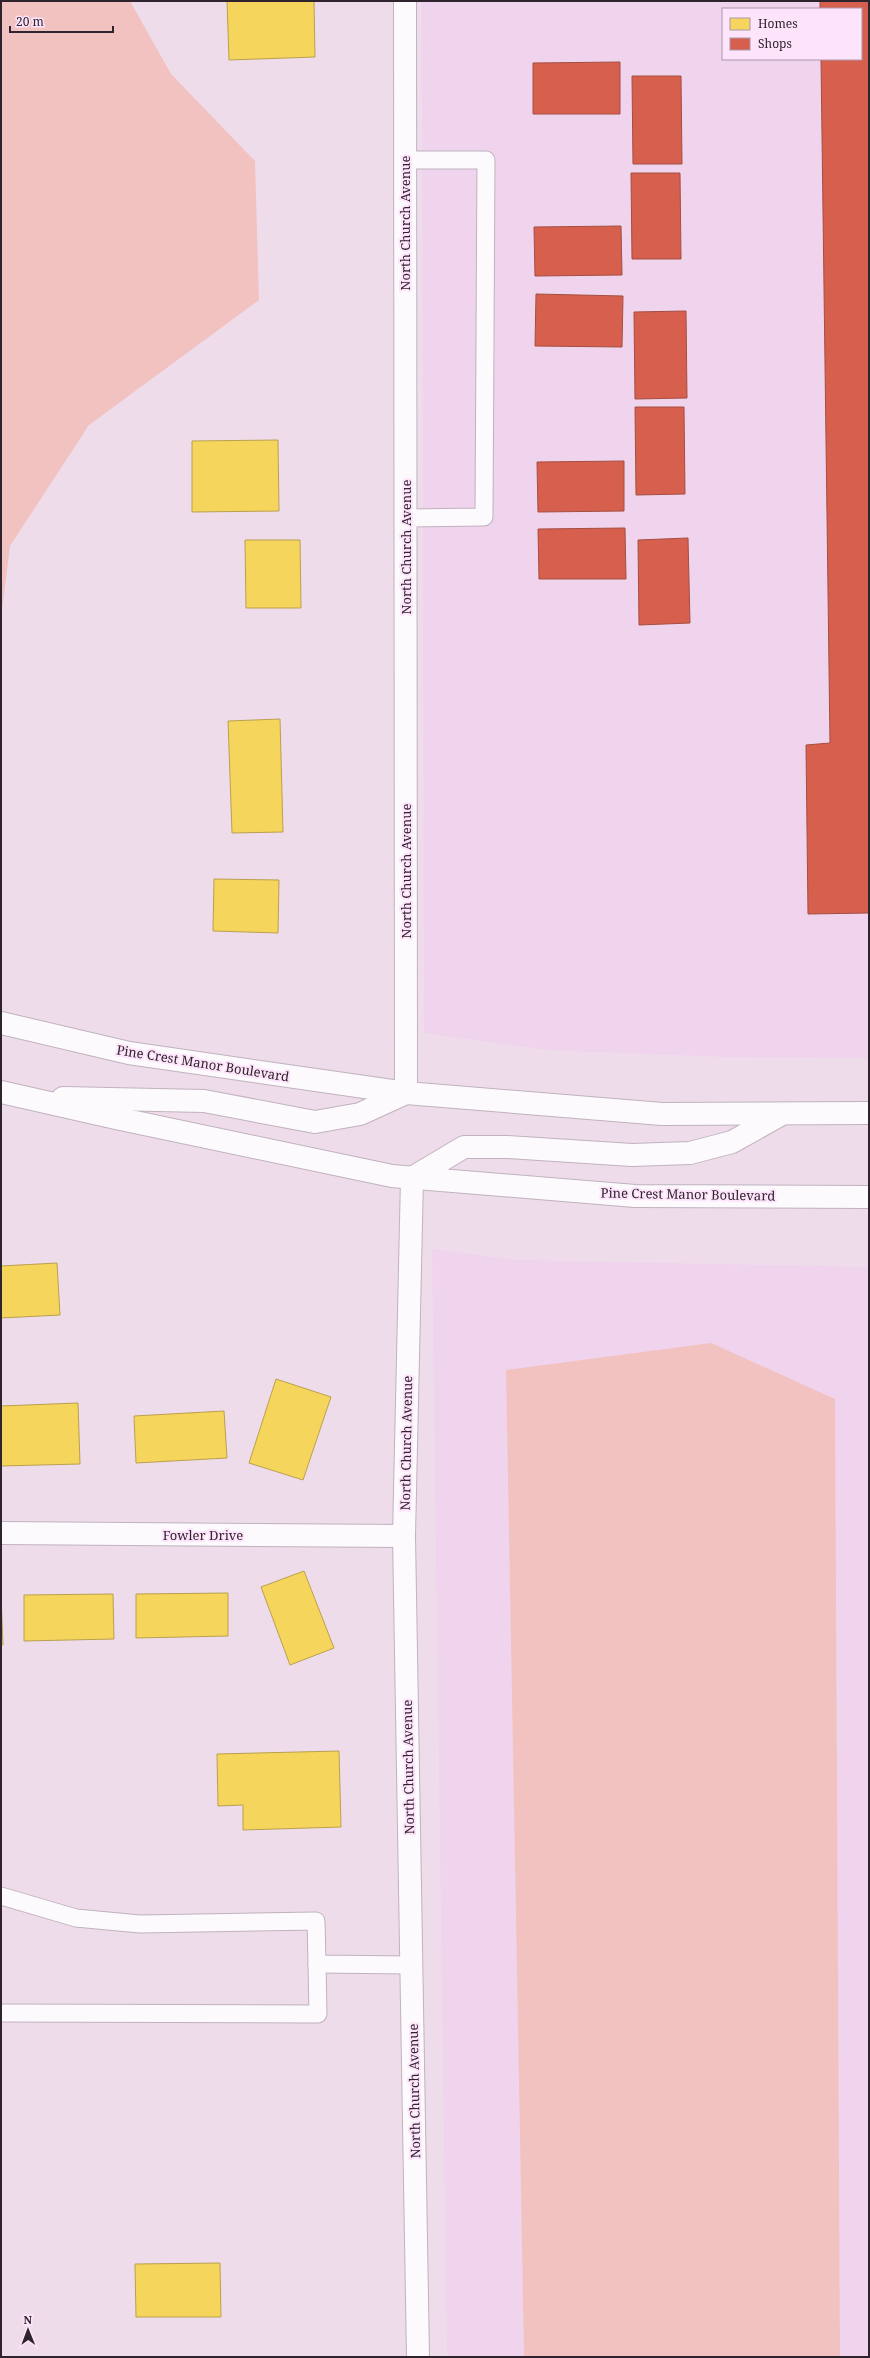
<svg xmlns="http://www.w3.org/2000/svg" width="870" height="2358" viewBox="0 0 870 2358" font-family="'Noto Serif',serif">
  <rect width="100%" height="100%" fill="#eedceb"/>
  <g fill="#f0d3ec" fill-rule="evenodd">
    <path d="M422,1H869V1058L726,1057L548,1050L424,1033ZM723,9H861V59H723Z"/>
    <path d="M432,1249L513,1260L869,1267V2357H840L835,1399L506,1370L524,2357H447Z"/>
  </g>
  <g fill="#f2c2c1">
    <path d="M1,1H130L171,74L255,161L259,300L89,425L10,546L1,618Z"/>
    <path d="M711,1343L835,1399L840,2357H524L506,1370Z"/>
  </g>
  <g fill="#f6d55c" stroke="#baa04e">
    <path d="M227,1H314L315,57L229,60Z"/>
    <path d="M278,440L279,511L192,512V441Z"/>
    <path d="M245,540H300L301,608H246Z"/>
    <path d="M280,719L283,832L232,833L228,721Z"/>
    <path d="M214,879L279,880L278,933L213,931Z"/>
    <path d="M57,1263L60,1315L1,1318V1266Z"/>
    <path d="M276,1379L331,1397L303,1480L249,1463Z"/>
    <path d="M78,1403L80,1464L1,1466V1406Z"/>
    <path d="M224,1411L227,1458L136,1463L134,1416Z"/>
    <path d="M304,1571L334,1648L290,1665L261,1587Z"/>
    <path d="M228,1593V1636L136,1638V1594Z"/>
    <path d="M113,1594L114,1639L24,1641V1595Z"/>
    <path d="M1,1595L3,1645H1Z"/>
    <path d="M339,1751L341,1827L243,1830V1805L218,1806L217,1754Z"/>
    <path d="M220,2263L221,2317H136L135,2264Z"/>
  </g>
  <g fill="#d6604d" stroke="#a44e43">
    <path d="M820,1H869V913L808,914L806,745L830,743L821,59H861V9H820Z"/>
    <path d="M620,62V114H533V63Z"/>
    <path d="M632,76H681L682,164H633Z"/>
    <path d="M631,173H680L681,259H632Z"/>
    <path d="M621,226L622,275L535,276L534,227Z"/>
    <path d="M536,294L623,296L622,347L535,346Z"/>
    <path d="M686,311L687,398L635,399L634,312Z"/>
    <path d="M635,407H684L685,494L636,495Z"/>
    <path d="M624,461V511L538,512L537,462Z"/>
    <path d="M625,528L626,579H539L538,529Z"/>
    <path d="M688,538L690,623L639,625L638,540Z"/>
  </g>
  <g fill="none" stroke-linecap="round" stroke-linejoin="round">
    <g stroke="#c0b2be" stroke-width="19">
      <g id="service">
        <path d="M405,160H486L484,517L406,518"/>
        <path d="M1,1896L76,1918L140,1924L316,1921L317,1964L412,1965"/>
        <path d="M1,2013L318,2014L317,1964"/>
      </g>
    </g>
    <g stroke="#c0b2be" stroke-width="24">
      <g id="minor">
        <path d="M405,1L406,1093"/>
        <path d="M1,1533L404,1536"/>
      </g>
    </g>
    <g stroke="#c0b2be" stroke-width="24">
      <path id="tertiary" d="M412,1178L404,1536L418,2357"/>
    </g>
    <g stroke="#c0b2be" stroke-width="24">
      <g id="secondary">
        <path d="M1,1023L129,1053L406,1093L662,1114L869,1113"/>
        <path d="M1,1092L116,1118L392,1176L635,1196L869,1197"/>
        <path d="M63,1098L204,1101L315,1122L360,1114L406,1093"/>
        <path d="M412,1178L464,1147H507L632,1155L690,1153L732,1142L782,1114"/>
      </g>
    </g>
    <use href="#service" stroke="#fcfafc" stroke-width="17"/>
    <use href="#minor" stroke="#fcfafc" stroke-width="22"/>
    <use href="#tertiary" stroke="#fcfafc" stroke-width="22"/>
    <use href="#secondary" stroke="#fcfafc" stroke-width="22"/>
  </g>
  <g text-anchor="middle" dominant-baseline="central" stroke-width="4" stroke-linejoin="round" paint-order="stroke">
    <g font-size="13" fill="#2f232d" stroke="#fee4fb">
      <text transform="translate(405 223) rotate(-90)">North Church Avenue</text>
      <text transform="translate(406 547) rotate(-90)">North Church Avenue</text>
      <text transform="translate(406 871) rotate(-90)">North Church Avenue</text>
      <text transform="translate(203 1063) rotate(9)">Pine Crest Manor Boulevard</text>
      <text transform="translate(688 1194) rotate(1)">Pine Crest Manor Boulevard</text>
      <text transform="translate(406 1443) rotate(-89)">North Church Avenue</text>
      <text x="203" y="1535">Fowler Drive</text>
      <text transform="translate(408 1767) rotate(-91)">North Church Avenue</text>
      <text transform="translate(414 2091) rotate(-91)">North Church Avenue</text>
    </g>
  </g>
  <rect width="870" height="2358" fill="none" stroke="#2f232d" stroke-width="4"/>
  <rect x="722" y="8" width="140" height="52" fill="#fee4fb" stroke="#ab97a9"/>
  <rect x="730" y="18" width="20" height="12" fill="#f6d55c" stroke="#ab97a9"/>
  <text x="758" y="28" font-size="12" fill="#2f232d">Homes</text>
  <rect x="730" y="38" width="20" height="12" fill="#d6604d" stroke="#ab97a9"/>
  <text x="758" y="48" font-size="12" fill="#2f232d">Shops</text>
  <g transform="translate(28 2330) rotate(359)" stroke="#fee4fb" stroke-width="3" paint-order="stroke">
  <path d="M0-3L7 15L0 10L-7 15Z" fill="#2f232d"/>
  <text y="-6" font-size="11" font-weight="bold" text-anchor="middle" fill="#2f232d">N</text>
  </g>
  <path d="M10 26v6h103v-6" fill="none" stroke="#2f232d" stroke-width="2"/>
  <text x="16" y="26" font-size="12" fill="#2f232d" stroke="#fee4fb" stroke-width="3" paint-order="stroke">20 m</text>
</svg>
